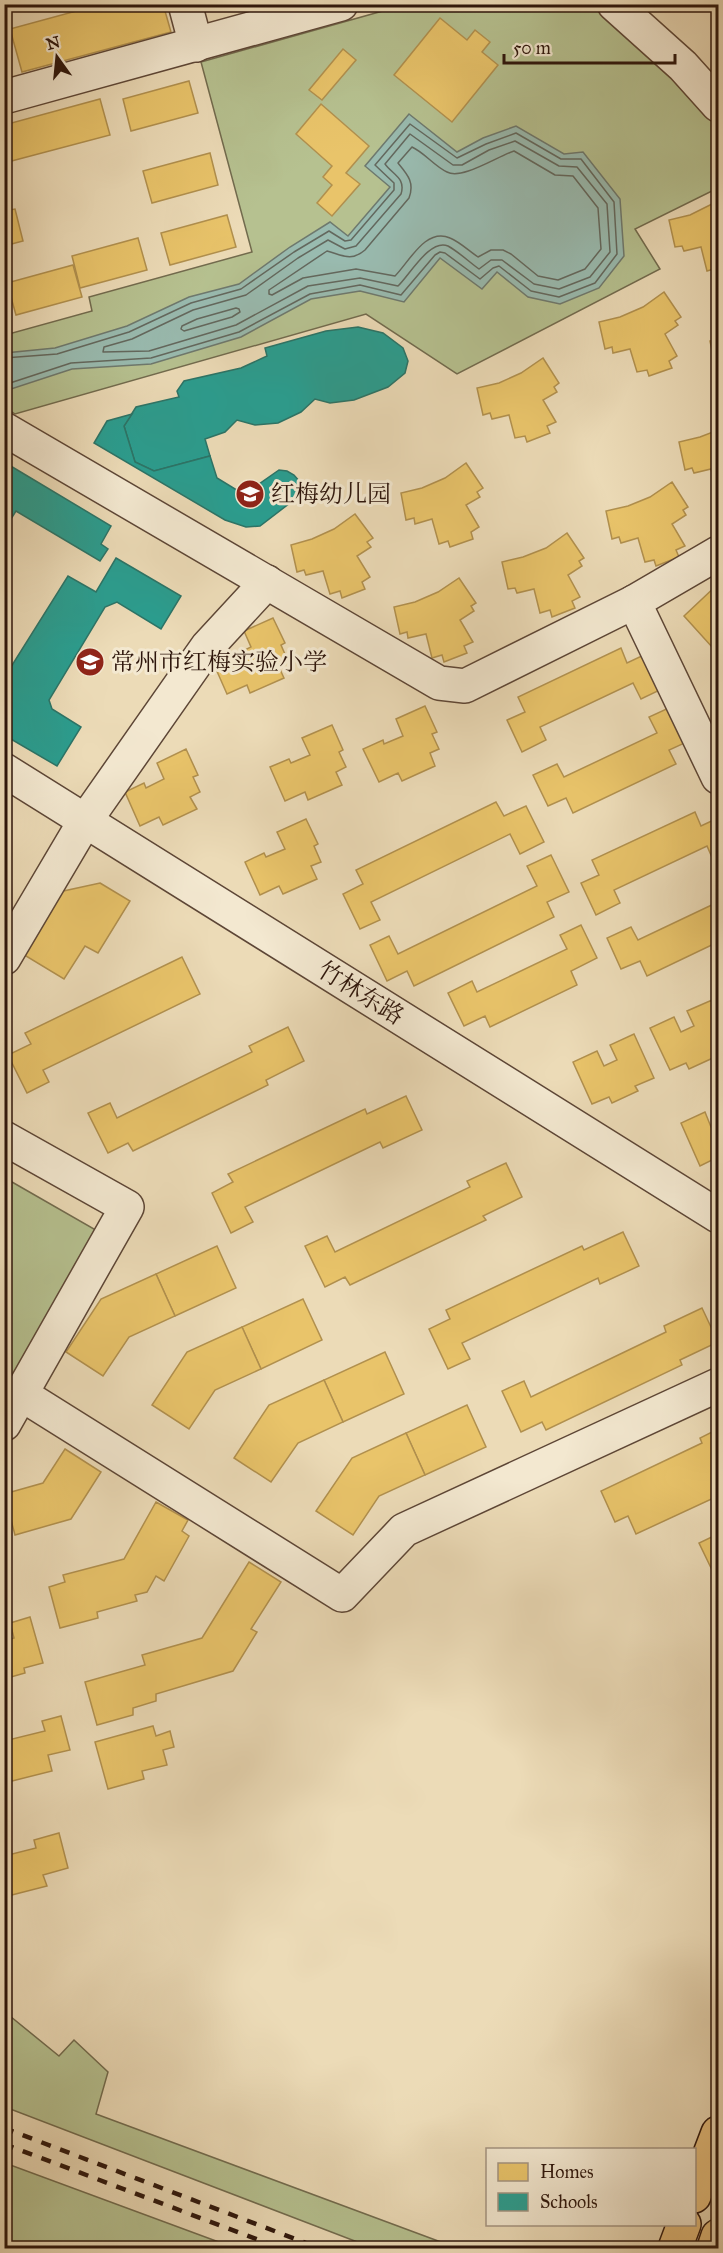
<svg xmlns="http://www.w3.org/2000/svg" width="723" height="2253" viewBox="0 0 723 2253" font-family="'IM FELL Great Primer','Noto Serif SC',serif">
  <rect width="100%" height="100%" fill="#ecdbb7"/>
  <filter id="stains"><feTurbulence type="fractalNoise" baseFrequency=".00333" numOctaves="4"/><feColorMatrix values="0 0 0 0 .2 0 0 0 0 .09 0 0 0 0 .02 0 0 0 .5 -.17"/></filter>
  <radialGradient id="worn" r=".72"><stop offset=".6" stop-color="#630" stop-opacity="0"/><stop offset="1" stop-color="#630" stop-opacity=".3"/></radialGradient>
  <g fill="#b6c190" stroke="#726b4e" stroke-width="1.5">
    <path d="M404,5H596L672,72L718,125V188L635,229L660,269L457,374L366,314L15,414L5,407V335L92,311L89,297L252,252L201,62Z"/>
    <path d="M5,1178L101,1233L5,1403Z"/>
    <path d="M5,2012L59,2056L74,2040L108,2072L96,2114L457,2248H373L5,2107Z"/>
    <path d="M4,2163H5L235,2248H15L5,2245Z"/>
  </g>
  <path fill="#99bbb0" stroke="#6e796e" stroke-width="1.5" d="M409,114L457,152L483,138L516,126L564,154L583,152L620,199L624,256L599,288L560,304L528,297L497,272L482,289L440,258L404,302L360,291L311,299L241,337L151,364L72,369L5,391V353L55,348L127,326L189,297L239,284L290,247L330,222L348,236L390,187L365,166Z"/>
  <g fill="#e9c46a" stroke="#b1904e" stroke-width="1.5">
    <path d="M102,4H163L171,32L22,72L10,29Z"/>
    <path d="M440,18L467,40L475,30L490,42L482,52L498,65L452,122L394,75Z"/>
    <path d="M343,49L356,60L322,100L309,90Z"/>
    <path d="M189,81L198,113L131,131L123,99Z"/>
    <path d="M100,99L110,135L4,163V125Z"/>
    <path d="M321,104L369,146L346,173L360,184L332,216L317,203L332,185L323,177L332,166L296,134Z"/>
    <path d="M210,153L218,185L152,203L143,171Z"/>
    <path d="M718,201V273L717,268L707,271L701,247L684,251L682,246L675,247L669,220L690,215Z"/>
    <path d="M15,209L23,241L4,246V211Z"/>
    <path d="M227,215L236,247L170,265L161,233Z"/>
    <path d="M138,238L147,270L80,288L72,256Z"/>
    <path d="M73,265L82,297L16,315L7,283Z"/>
    <path d="M664,292L681,317L675,321L678,325L665,334L677,356L669,361L672,368L649,376L647,370L637,372L630,349L613,353L612,347L605,349L599,322L620,317L643,307Z"/>
    <path d="M718,339V368L716,369L710,341Z"/>
    <path d="M543,358L559,383L554,387L557,392L543,400L556,422L547,426L550,433L527,442L525,436L515,438L509,415L492,419L490,413L483,415L477,388L499,383L521,373Z"/>
    <path d="M718,430V493H717L711,469L694,473L692,468L685,470L679,442L700,437Z"/>
    <path d="M466,463L483,488L477,492L480,497L466,505L479,527L471,532L473,539L450,547L448,541L439,544L432,519L415,524L414,518L406,520L401,493L422,488L445,478Z"/>
    <path d="M672,482L688,507L683,510L686,515L672,524L685,546L676,550L679,557L656,566L654,560L645,562L638,538L621,543L619,537L612,539L606,511L628,506L650,497Z"/>
    <path d="M355,514L373,538L367,542L371,547L357,556L370,577L362,582L365,589L342,598L340,591L330,594L323,571L306,575L304,570L297,572L291,545L312,539L334,529Z"/>
    <path d="M567,533L584,558L579,561L582,566L568,575L580,597L572,601L575,608L552,617L550,610L540,613L534,589L517,593L515,588L508,589L502,562L523,557L546,548Z"/>
    <path d="M459,578L476,603L471,606L474,611L460,620L473,642L464,646L467,653L444,662L442,655L432,658L426,634L408,638L407,632L400,634L394,607L415,602L438,592Z"/>
    <path d="M718,584V641L712,647L684,616Z"/>
    <path d="M273,618L285,643L281,645L288,661L278,665L284,678L250,693L247,685L227,694L212,660L231,652L233,656L251,647L244,631Z"/>
    <path d="M621,648L627,663L648,653L664,688L641,699L633,683L540,727L546,740L522,752L507,720L525,712L518,697Z"/>
    <path d="M425,706L437,732L432,734L439,749L430,753L435,766L402,781L398,773L379,782L363,749L383,740L384,744L403,736L396,719Z"/>
    <path d="M673,706L689,741L669,750L676,764L573,813L566,798L548,806L533,775L557,764L564,777L657,733L649,717Z"/>
    <path d="M332,725L343,750L339,752L346,767L336,772L342,785L308,800L305,792L285,801L270,767L289,759L291,763L310,755L302,738Z"/>
    <path d="M186,749L198,775L193,777L200,792L190,797L197,809L163,825L159,817L140,826L125,792L144,783L146,788L164,779L157,763Z"/>
    <path d="M496,802L504,816L526,806L544,842L520,854L510,834L371,902L380,920L360,929L343,894L363,884L356,870Z"/>
    <path d="M695,812L701,826L718,818V860L714,862L707,846L614,890L620,903L596,915L581,883L599,875L592,860Z"/>
    <path d="M306,819L318,844L314,846L321,862L311,866L317,879L283,894L279,886L260,895L245,862L264,853L266,857L285,849L277,832Z"/>
    <path d="M551,855L569,892L547,902L554,917L414,986L407,971L387,981L370,945L389,936L398,954L537,886L527,866Z"/>
    <path d="M100,883L130,901L98,953L85,946L64,979L21,953L59,892Z"/>
    <path d="M718,902V942L647,976L640,961L621,969L607,938L631,927L638,940Z"/>
    <path d="M581,925L597,958L571,971L577,985L490,1027L485,1016L464,1026L448,993L472,981L477,992L567,949L560,935Z"/>
    <path d="M182,957L200,994L43,1070L49,1082L27,1093L8,1055L31,1044L25,1033Z"/>
    <path d="M712,1000L718,1015V1049L713,1052L715,1057L689,1069L686,1063L670,1070L650,1028L674,1017L681,1032L694,1026L687,1011Z"/>
    <path d="M288,1027L304,1061L266,1080L268,1085L133,1151L128,1143L108,1153L88,1113L110,1103L117,1118L252,1052L249,1046Z"/>
    <path d="M634,1034L654,1078L635,1086L638,1091L612,1103L609,1097L592,1104L573,1062L597,1051L604,1066L617,1060L610,1045Z"/>
    <path d="M406,1096L422,1130L383,1148L380,1142L245,1207L253,1222L231,1233L212,1193L233,1182L228,1174L365,1109L367,1114Z"/>
    <path d="M705,1112L711,1127L718,1123V1162L716,1158L700,1166L681,1123Z"/>
    <path d="M506,1163L522,1197L483,1216L486,1220L350,1285L345,1277L325,1287L305,1246L327,1236L335,1252L470,1187L467,1181Z"/>
    <path d="M623,1232L639,1266L600,1284L598,1278L462,1343L470,1359L448,1369L429,1329L450,1319L446,1310L582,1246L584,1250Z"/>
    <path d="M217,1246L236,1288L175,1316L156,1274Z"/>
    <path d="M156,1274L175,1316L129,1337L103,1376L66,1352L101,1299Z"/>
    <path d="M303,1299L322,1340L261,1369L242,1327Z"/>
    <path d="M702,1308L718,1342L680,1360L682,1365L546,1430L542,1422L521,1432L502,1391L524,1381L531,1397L666,1332L664,1326Z"/>
    <path d="M242,1327L261,1369L215,1390L189,1429L152,1405L187,1352Z"/>
    <path d="M385,1352L404,1394L343,1422L324,1380Z"/>
    <path d="M324,1380L343,1422L298,1443L271,1482L234,1458L269,1405Z"/>
    <path d="M467,1405L486,1447L425,1475L406,1433Z"/>
    <path d="M718,1429V1496L636,1534L628,1516L615,1522L601,1491L702,1443L700,1438Z"/>
    <path d="M406,1433L425,1475L379,1496L353,1535L316,1511L352,1458Z"/>
    <path d="M65,1449L101,1472L71,1519L15,1535L4,1494L43,1483Z"/>
    <path d="M156,1502L188,1520L182,1531L189,1536L164,1581L156,1576L147,1592L135,1595L137,1601L97,1612L98,1618L60,1628L49,1587L65,1582L63,1575L124,1559Z"/>
    <path d="M718,1534V1569L713,1572L699,1543Z"/>
    <path d="M249,1562L281,1582L251,1629L257,1632L233,1671L156,1694V1701L133,1708V1715L97,1725L85,1682L145,1665L142,1655L202,1638Z"/>
    <path d="M30,1617L43,1663L24,1668L25,1673L4,1679V1641L14,1638L10,1623Z"/>
    <path d="M61,1716L70,1750L48,1755L52,1771L4,1783V1741L45,1731L42,1721Z"/>
    <path d="M153,1726L156,1736L170,1731L174,1747L163,1750L167,1765L142,1771L144,1779L108,1789L95,1742Z"/>
    <path d="M59,1833L68,1868L43,1875L47,1886L4,1897V1856L36,1848L34,1840Z"/>
  </g>
  <g fill="#2a9d8f" stroke="#2b7467" stroke-width="1.5">
    <path d="M358,327L383,333L403,348L408,361L405,373L388,387L354,400L330,403L315,399L301,412L278,423L255,425L237,420L225,432L205,439L210,456L154,471L135,462L124,426L136,407L179,397L177,391L184,381L241,368L267,356L265,348L326,331Z"/>
    <path d="M132,414L124,426L135,462L154,471L210,456L217,478L235,489L245,490L256,486L279,470L287,471L294,475L307,490L260,526L246,527L225,520L94,443L107,421Z"/>
    <path d="M4,462L111,526L101,544L108,549L100,561L16,511L4,530Z"/>
    <path d="M116,558L181,596L161,629L117,602L105,607L49,700L52,709L81,727L57,766L4,735V678L68,576L96,592Z"/>
  </g>
  <g fill="none" stroke-linecap="round" stroke-linejoin="round">
    <g stroke="#63685e" stroke-width="1.5">
      <path d="M410,134L453,165H462L489,150L515,141L559,166L577,167L607,204L610,252L590,277L559,289L534,284L502,260H491L479,269C469,262 459,252 448,246C430,238 409,276 398,286L360,278L308,286L236,325L149,351L103,352L104,347L132,339L193,310L246,295L298,258L328,240L345,249L356,246L401,194C406,178 393,175 385,164Z"/>
      <path d="M412,147C425,153 434,166 447,172C462,180 496,157 514,151L555,175L573,176L598,208L601,249L585,269L558,280L538,276L511,254L503,250H491L478,257C469,251 460,242 450,238C426,227 409,262 395,276L356,269L303,278L272,295L269,294V290L327,251C342,255 351,262 365,250L409,198C415,182 407,174 398,163Z"/>
      <path d="M236,308L239,309L240,312L232,317L184,331L181,329L182,326L197,319Z"/>
      <path d="M4,358L57,354L129,332L191,303L241,289L294,252L329,231L345,241L351,240L394,190V183L375,165L410,124L457,158L486,144L516,133L561,159H581L614,202L617,254L595,283L559,297L531,291L499,266L493,268L480,279L445,253L440,252L435,255L401,295L360,285L310,294L239,332L151,358L71,363L4,385"/>
    </g>
    <g stroke="#5d4636" stroke-width="36">
      <g id="minor">
        <path d="M185,4L196,45"/>
        <path d="M614,4L683,66L718,105"/>
        <path d="M4,97L341,4"/>
        <path d="M4,429L439,683L465,686L634,602L718,553"/>
        <path d="M634,602L718,777"/>
        <path d="M4,770L718,1216"/>
        <path d="M4,958L85,821L207,647L267,582"/>
        <path d="M4,1138L127,1207L4,1424"/>
        <path d="M21,1394L342,1595L404,1530L718,1385"/>
      </g>
    </g>
    <g stroke="#2d150b" stroke-width="36">
      <g id="major">
        <path d="M694,2196L718,2133"/>
        <path d="M675,2248L684,2224"/>
        <path d="M714,2248L718,2236"/>
      </g>
    </g>
    <use href="#minor" stroke="#f3e8d0" stroke-width="33"/>
    <use href="#major" stroke="#e6be7c" stroke-width="33"/>
    <g stroke="#2d150b" stroke-width="4.5" stroke-dasharray="10 10" stroke-linecap="butt">
      <path d="M4,2128L319,2248"/>
      <path d="M4,2144L280,2248"/>
    </g>
  </g>
  <defs>
    <g id="school-disc" transform="scale(1.5)"><circle r="9.5" fill="#8f2418" stroke="#f3e8d0"/><path d="M0-5L7-2L0 1L-7-2ZM-4 1L0 2.5L4 1V4Q0 6-4 4Z" fill="#fff"/></g>
  </defs>
  <g fill-rule="evenodd">
    <use href="#school-disc" x="250" y="494"/>
    <use href="#school-disc" x="90" y="662"/>
  </g>
  <g text-anchor="middle" dominant-baseline="central" stroke-width="6" stroke-linejoin="round" paint-order="stroke">
    <g font-size="24" fill="#2d150b" stroke="#f3e8d0" text-anchor="start">
      <text x="271" y="494">红梅幼儿园</text>
      <text x="111" y="662">常州市红梅实验小学</text>
    </g>
    <g font-size="24" fill="#2d150b" stroke="#f3e8d0">
      <text transform="translate(361 993) rotate(32)">竹林东路</text>
    </g>
  </g>
  <rect width="723" height="2253" fill="none" stroke="#ecdbb7" stroke-width="24"/>
  <rect x="6" y="6" width="711" height="2241" fill="none" stroke="#2d150b" stroke-width="3"/>
  <rect x="12" y="12" width="699" height="2229" fill="none" stroke="#2d150b" stroke-width="1.5"/>
  <rect x="486" y="2148" width="210" height="78" fill="#f3e8d0" stroke="#a49481" stroke-width="1.5"/>
  <rect x="498" y="2163" width="30" height="18" fill="#e9c46a" stroke="#a49481" stroke-width="1.5"/>
  <text x="540" y="2178" font-size="18" fill="#2d150b">Homes</text>
  <rect x="498" y="2193" width="30" height="18" fill="#2a9d8f" stroke="#a49481" stroke-width="1.5"/>
  <text x="540" y="2208" font-size="18" fill="#2d150b">Schools</text>
  <g transform="translate(57 57) rotate(345)" stroke="#f3e8d0" stroke-width="4.5" paint-order="stroke">
  <path d="M0-4.5L10 22L0 15L-10 22Z" fill="#2d150b"/>
  <text y="-9" font-size="16" font-weight="bold" text-anchor="middle" fill="#2d150b">N</text>
  </g>
  <path d="M504 54v9h171v-9" fill="none" stroke="#2d150b" stroke-width="3"/>
  <text x="513" y="54" font-size="18" fill="#2d150b" stroke="#f3e8d0" stroke-width="4.5" paint-order="stroke">50 m</text>
  <rect width="100%" height="100%" filter="url(#stains)"/>
  <rect width="100%" height="100%" fill="url(#worn)"/>
</svg>
